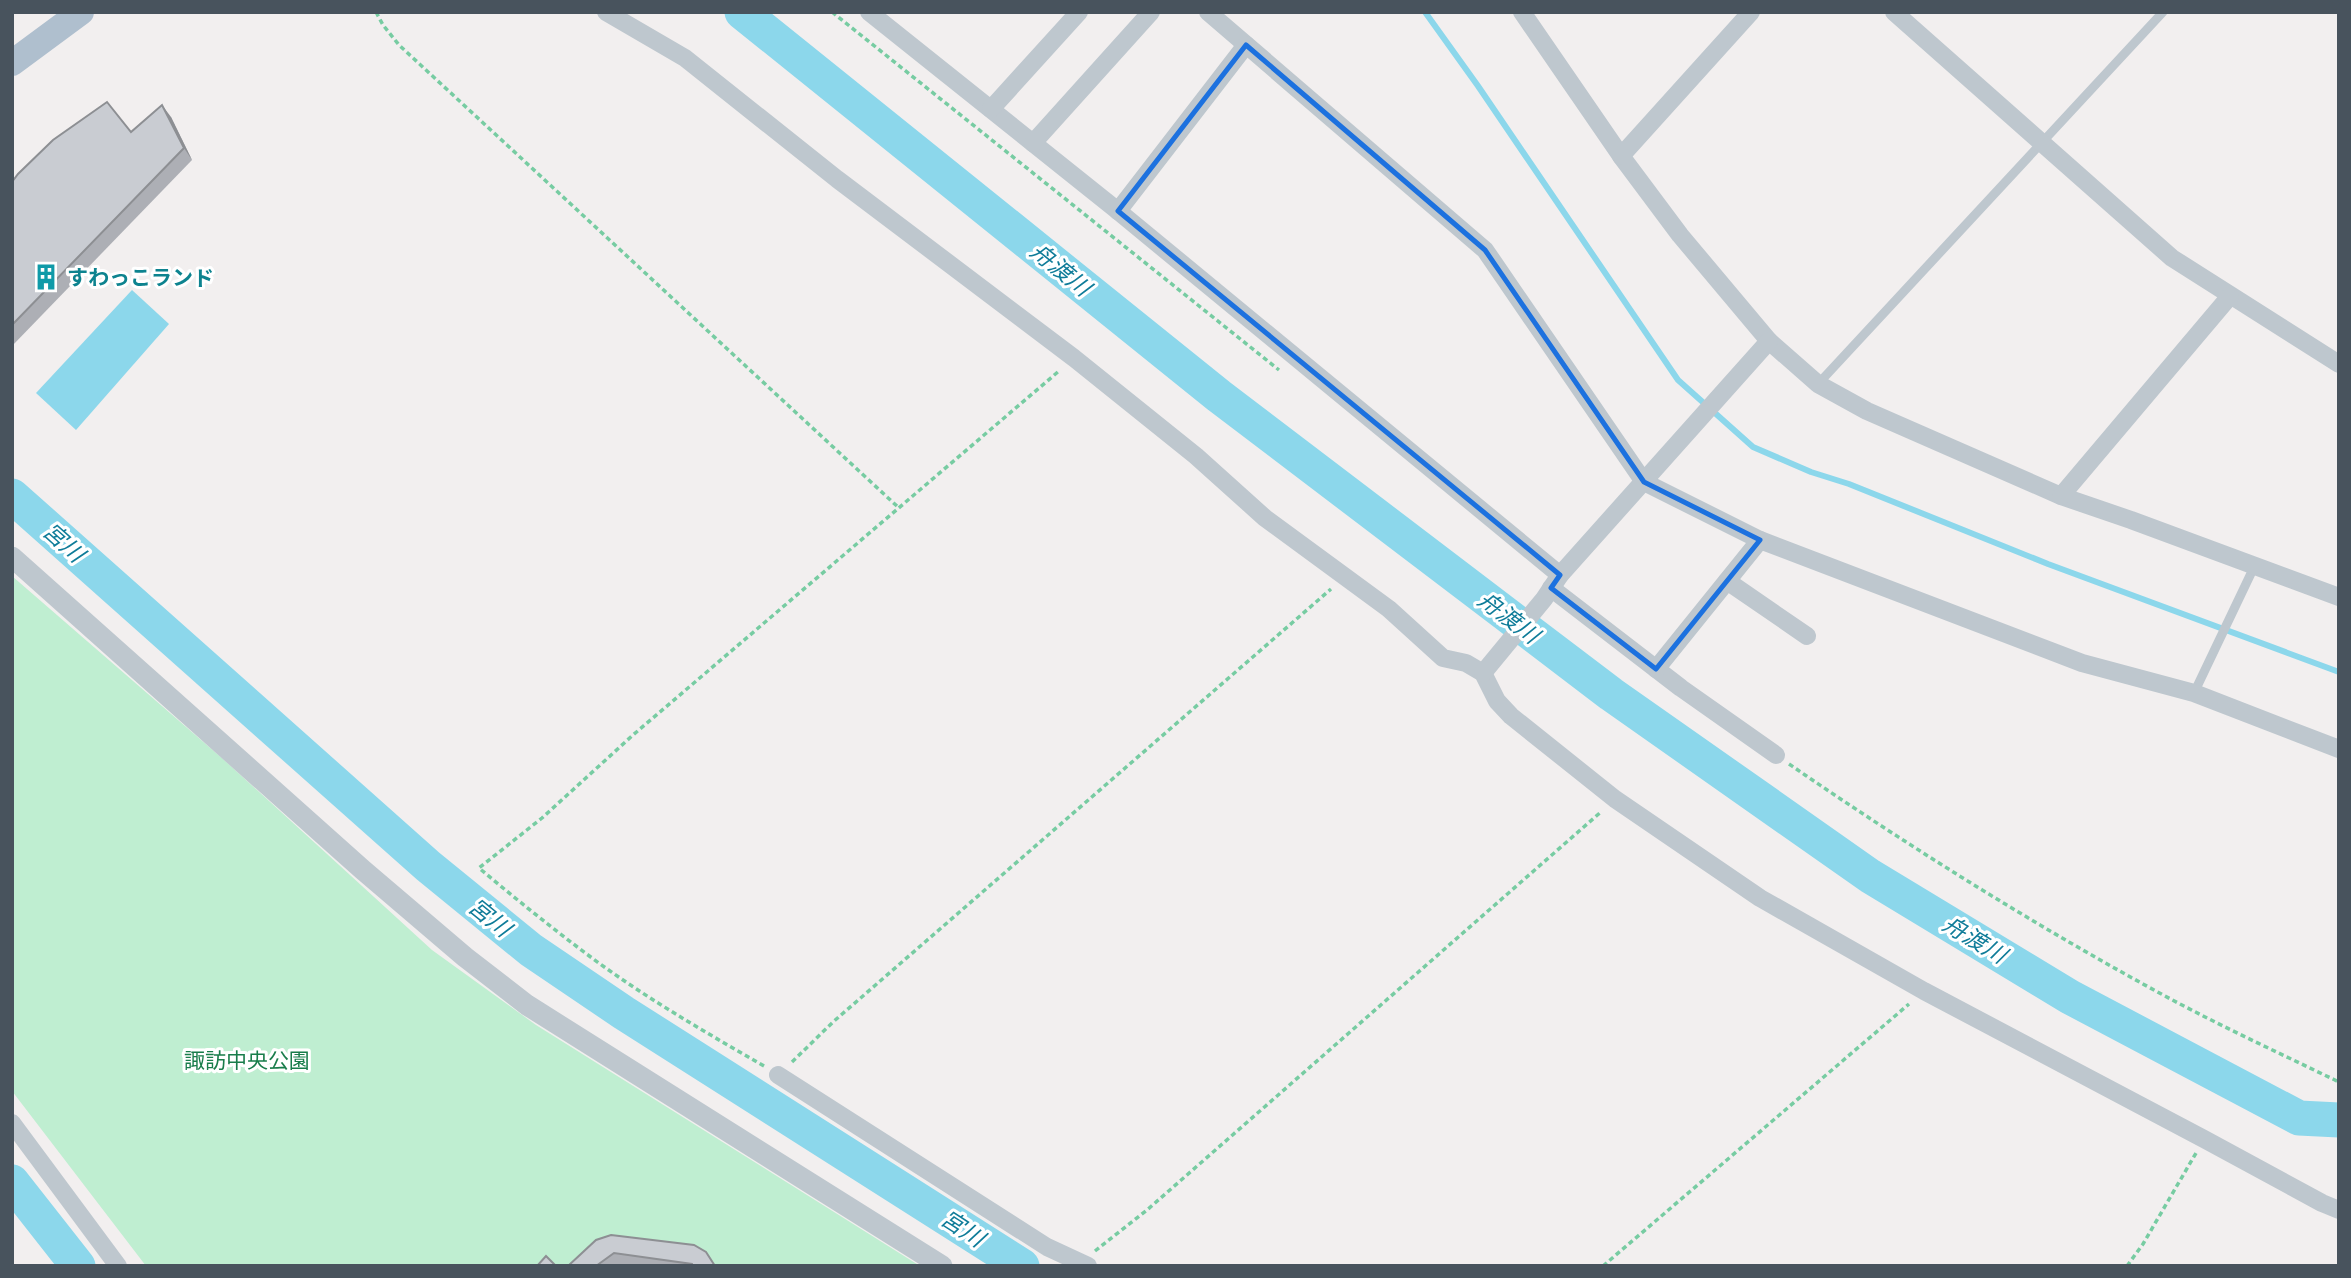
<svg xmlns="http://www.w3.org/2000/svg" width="2351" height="1278" viewBox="0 0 2351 1278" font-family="'Archivo Narrow','Noto Sans JP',sans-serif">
  <rect width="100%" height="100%" fill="#f2efef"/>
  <path fill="#bfeed1" d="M12,576L223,759L432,950L536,1025L920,1266H146L12,1091Z"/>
  <path fill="#8cd7eb" d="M132,290L169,324L76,430L36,393Z"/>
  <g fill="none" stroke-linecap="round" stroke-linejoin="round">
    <path stroke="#8cd7eb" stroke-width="6" d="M1425,12L1478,86L1678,380L1753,447L1811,472L1849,484L2048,564L2339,672"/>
    <g stroke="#8cd7eb" stroke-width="35">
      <path d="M742,12L1219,396L1611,694L1870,876L2070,997L2299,1118L2339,1120"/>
      <path d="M12,496L428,866L531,950L624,1013L1022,1266"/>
      <path d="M12,1182L78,1266"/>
    </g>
    <g stroke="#77cca2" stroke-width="3.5" stroke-dasharray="5 3.5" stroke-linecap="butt">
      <path d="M376,12L383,25L399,45L899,508"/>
      <path d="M832,12L1279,370"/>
      <path d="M1789,764C1907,845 2028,921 2154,990C2214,1023 2277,1052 2339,1082"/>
      <path d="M792,1062L833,1022L1331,589"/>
      <path d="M764,1066C705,1032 646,998 592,958C553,929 516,899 479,868L542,818L633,735L1059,371"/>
      <path d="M1095,1251L1147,1210L1602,811"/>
      <path d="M1603,1266L1909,1004"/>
      <path d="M2127,1266L2143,1244L2196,1153"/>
    </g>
    <g stroke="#bec7ce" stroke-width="9">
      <path d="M1818,384L2163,12"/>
      <path d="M2194,693L2255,565"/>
    </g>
    <g stroke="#bec7ce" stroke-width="18">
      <path d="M606,12L685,58L837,179L1074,358L1196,456L1265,518L1389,609L1443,658L1466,663L1483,673L1497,701L1511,716L1615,799L1760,898L1924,991L2204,1139L2322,1203L2339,1210"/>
      <path d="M869,12L1118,211L1560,575"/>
      <path d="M1208,12L1485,250L1644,482L1760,540L2082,663L2194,693L2339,749"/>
      <path d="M1522,12L1621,156L1680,235L1769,341L1818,384L1867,411L2061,496L2131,520L2339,597"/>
      <path d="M1894,12L2172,258L2339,364"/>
      <path d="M991,109L1079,12"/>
      <path d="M1033,143L1151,12"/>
      <path d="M1621,156L1751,12"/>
      <path d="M1118,211L1246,45"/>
      <path d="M2061,496L2230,296"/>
      <path d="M1727,581L1807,636"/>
      <path d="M1551,588L1681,688L1776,755"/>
      <path d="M1656,669L1760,540"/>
      <path d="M1483,673L1544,599L1560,575L1769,341"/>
      <path d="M778,1075L1047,1247L1088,1266"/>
      <path d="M12,1123L118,1266"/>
    </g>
    <path stroke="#bec7ce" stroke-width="21" d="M12,557L363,870L465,957L527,1005L942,1266"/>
    <path stroke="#afbfce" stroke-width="26" d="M12,63L81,12"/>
  </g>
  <g fill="#adafb5">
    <path d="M171,117L192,160L12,346V182L131,132Z"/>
    <path d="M596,1240L716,1266H568Z"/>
  </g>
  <path fill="#8d8f93" d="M162,105L171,117L192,160L184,148Z"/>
  <g fill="#c9ccd2" stroke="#8d8f93" stroke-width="2">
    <path d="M107,102L131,132L162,105L184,148L12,325V182L18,174L53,140Z"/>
    <path d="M611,1235L694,1245L706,1252L715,1266H693L692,1264L614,1253L596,1266H568L596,1240Z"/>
    <path d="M546,1256L556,1266H537Z"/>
  </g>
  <path fill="none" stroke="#1c71df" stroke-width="5" stroke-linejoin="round" d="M1246,45L1485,250L1644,482L1760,540L1656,669L1551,588L1560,575L1118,211Z"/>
  <defs>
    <g id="building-bare" transform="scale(2.1)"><path d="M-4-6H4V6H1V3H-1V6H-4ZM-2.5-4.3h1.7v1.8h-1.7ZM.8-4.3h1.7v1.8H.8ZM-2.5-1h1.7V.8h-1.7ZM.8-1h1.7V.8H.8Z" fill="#0f9aa8" stroke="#fff" stroke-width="2.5" paint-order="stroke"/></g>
  </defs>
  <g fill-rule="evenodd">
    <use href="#building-bare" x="46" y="277"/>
  </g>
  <g text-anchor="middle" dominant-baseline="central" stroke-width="6" stroke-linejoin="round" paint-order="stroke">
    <g font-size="21" font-weight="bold" fill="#0d838f" stroke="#fff" text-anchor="start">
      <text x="67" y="277">すわっこランド</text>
    </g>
    <g font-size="21" fill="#197d4b" stroke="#fff">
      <text x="247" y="1060">諏訪中央公園</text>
    </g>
    <g font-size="23" font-style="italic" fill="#0f7c99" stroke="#fff">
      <text transform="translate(1061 269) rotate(39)">舟渡川</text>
      <text transform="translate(64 542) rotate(42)">宮川</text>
      <text transform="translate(1509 617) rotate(37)">舟渡川</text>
      <text transform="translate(490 917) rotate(39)">宮川</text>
      <text transform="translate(1975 939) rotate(31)">舟渡川</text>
      <text transform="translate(963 1228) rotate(33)">宮川</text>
    </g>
  </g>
  <rect width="2351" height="1278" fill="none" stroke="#48535d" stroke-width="28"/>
</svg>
